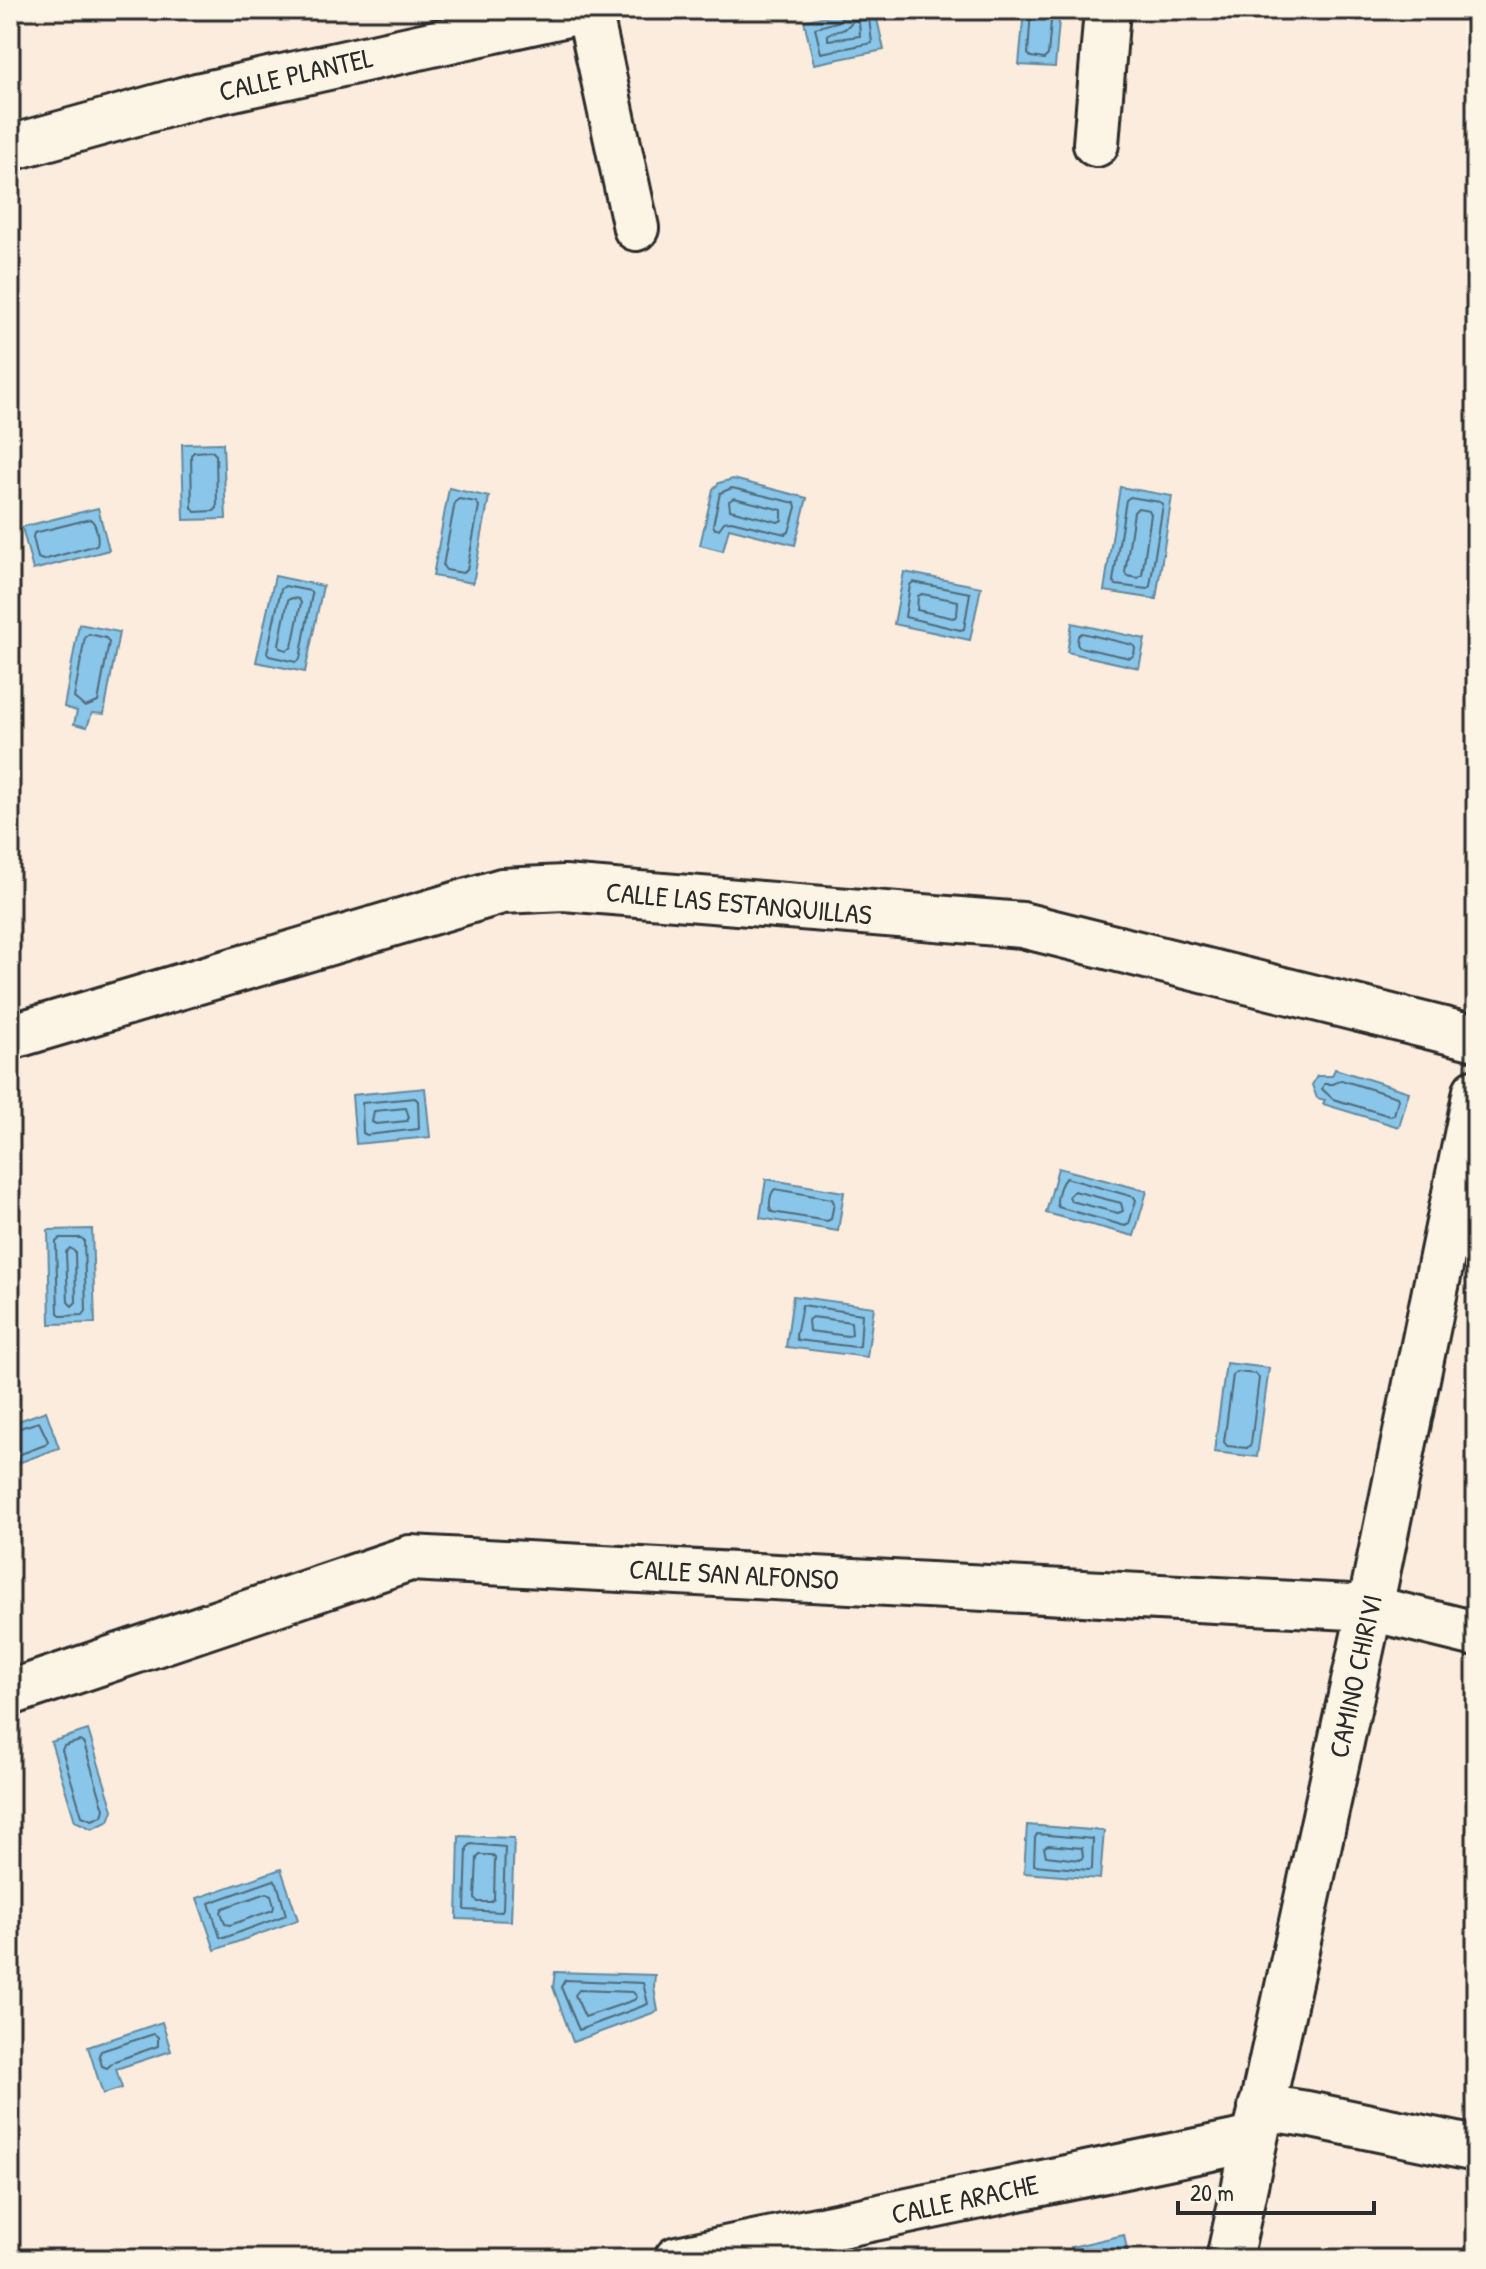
<svg xmlns="http://www.w3.org/2000/svg" width="1486" height="2269" viewBox="0 0 1486 2269" font-family="'Patrick Hand',sans-serif">
  <rect width="100%" height="100%" fill="#fbecde"/>
  <filter id="ink" filterUnits="userSpaceOnUse"><feTurbulence type="fractalNoise" baseFrequency=".0125" numOctaves="2"/><feDisplacementMap in="SourceGraphic" scale="16" xChannelSelector="R" yChannelSelector="G"/><feConvolveMatrix kernelMatrix="1 2 1 2 8 2 1 2 1" color-interpolation-filters="sRGB"/></filter>
  <g filter="url(#ink)">
    <g fill="#89c6e9" stroke="#63889d" stroke-width="2">
      <path d="M853,10H875L884,50L814,64L804,21Z"/>
      <path d="M1024,10H1060L1055,67L1019,65Z"/>
      <path d="M223,443L226,519L184,520L182,444Z"/>
      <path d="M733,479L807,498L795,545L729,528L723,551L700,545L713,489L719,483Z"/>
      <path d="M1120,487L1172,496L1156,599L1104,591Z"/>
      <path d="M449,488L489,497L473,583L433,576Z"/>
      <path d="M98,508L109,550L33,570L22,527Z"/>
      <path d="M904,572L981,587L970,640L894,624Z"/>
      <path d="M275,576L323,586L305,672L256,662Z"/>
      <path d="M1072,623L1145,639L1139,668L1067,652Z"/>
      <path d="M79,624L119,632L104,714L92,713L87,727L74,724L77,711L64,707Z"/>
      <path d="M1335,1069L1409,1092L1399,1127L1323,1104L1325,1100L1317,1098L1312,1085L1317,1076H1332Z"/>
      <path d="M425,1088L430,1137L356,1144L352,1095Z"/>
      <rect x="10" y="1159" width="3" height="111"/>
      <path d="M1058,1168L1147,1191L1134,1236L1046,1213Z"/>
      <path d="M766,1179L844,1192L838,1231L760,1218Z"/>
      <path d="M92,1229L95,1323L50,1324L48,1230Z"/>
      <path d="M793,1296L874,1307L867,1357L786,1347Z"/>
      <path d="M1226,1363L1269,1368L1257,1457L1214,1452Z"/>
      <path d="M46,1411L59,1448L10,1466V1424Z"/>
      <path d="M88,1730L113,1810L109,1821L92,1829L75,1821L51,1742Z"/>
      <path d="M1027,1825L1104,1831L1100,1879L1024,1873Z"/>
      <path d="M459,1836L514,1838L511,1921L457,1919Z"/>
      <path d="M281,1869L298,1920L215,1950L197,1898Z"/>
      <path d="M555,1972L655,1975L654,1988L658,2011L573,2042L553,1987Z"/>
      <path d="M162,2022L171,2051L116,2069L122,2088L103,2094L88,2047Z"/>
      <path d="M1124,2235L1129,2259H1074L1071,2247Z"/>
    </g>
    <g fill="none" stroke-linecap="round" stroke-linejoin="round">
      <g stroke="#516977" stroke-width="2">
        <path d="M844,10L840,21L815,28L821,53L872,43L868,10"/>
        <path d="M1031,10L1028,54L1031,57L1044,59L1048,55L1052,10"/>
        <path d="M854,20L859,22L860,36L828,40V34L845,29Z"/>
        <path d="M212,451L216,455L217,508L214,511L195,512L192,508L191,455L194,452Z"/>
        <path d="M732,488L795,503L796,507L789,532L785,534L731,521L724,522L719,529H715L713,525L720,493Z"/>
        <path d="M1130,497L1160,502L1163,505L1150,586L1147,589L1116,585L1113,581L1126,500Z"/>
        <path d="M734,498L782,510V520L778,522L730,510L729,501Z"/>
        <path d="M459,499L476,502L479,506L467,570L463,573L446,570L443,566L455,502Z"/>
        <path d="M1138,508L1149,510L1151,514L1142,575L1138,578L1127,576L1125,573L1134,512Z"/>
        <path d="M90,519C96,522 99,538 97,545L43,560L38,558L33,537L34,533Z"/>
        <path d="M913,582L970,593L964,629L960,630L905,617L910,585Z"/>
        <path d="M285,586L310,591L312,594L300,659L296,662L269,656L267,653L281,589Z"/>
        <path d="M922,594L958,601L957,616L953,618L917,610L918,596Z"/>
        <path d="M292,598L299,599L301,603L292,647L287,650L280,648L279,644L288,600Z"/>
        <path d="M1082,633L1133,645L1135,648L1134,655L1130,658L1079,647L1077,644L1078,636Z"/>
        <path d="M89,634L106,638L109,642L98,702L85,707L74,698L85,637Z"/>
        <path d="M1341,1080L1397,1097L1398,1100L1394,1115L1390,1116L1333,1099L1322,1089L1324,1084H1333Z"/>
        <path d="M415,1098L418,1101L419,1129L367,1135L363,1133L362,1103Z"/>
        <path d="M406,1108L409,1117L407,1121L376,1124L372,1122L374,1111Z"/>
        <path d="M1066,1178L1134,1197L1136,1200L1129,1224L1125,1226L1058,1207C1055,1200 1060,1183 1066,1178Z"/>
        <path d="M775,1189L832,1199L834,1203L831,1219L827,1221L772,1212C768,1207 770,1193 775,1189Z"/>
        <path d="M1074,1191L1121,1203L1123,1211L1118,1213L1071,1201L1069,1196Z"/>
        <path d="M60,1238H81L84,1240L86,1311L83,1315L62,1316L58,1313L56,1242Z"/>
        <path d="M70,1248L75,1252L76,1302L72,1306L68,1302L66,1252Z"/>
        <path d="M802,1305L862,1314L860,1346L856,1347L797,1340L796,1336Z"/>
        <path d="M812,1317L851,1322L852,1334L848,1336L809,1331L808,1320Z"/>
        <path d="M1237,1372L1256,1374L1259,1378L1251,1444L1247,1448L1227,1446L1224,1442L1233,1375Z"/>
        <path d="M10,1431L39,1422L48,1441L45,1445L10,1458"/>
        <path d="M80,1741L84,1744L104,1809L102,1816L92,1820L82,1816L62,1750L64,1746Z"/>
        <path d="M1037,1834L1093,1839L1092,1869L1089,1870L1034,1865L1035,1838Z"/>
        <path d="M471,1844L505,1847L503,1909L501,1912L465,1910L467,1848Z"/>
        <path d="M1048,1845L1082,1848L1083,1857L1080,1860L1046,1856L1044,1848Z"/>
        <path d="M480,1855H492L495,1858L494,1899L491,1902H478L475,1899L477,1858Z"/>
        <path d="M274,1880L277,1883L286,1915L224,1938L220,1937L209,1903Z"/>
        <path d="M267,1893L271,1895L274,1906L273,1910L230,1925L225,1924L221,1912L223,1908Z"/>
        <path d="M565,1980L643,1983L648,2004L579,2030L561,1987Z"/>
        <path d="M579,1990L633,1992L637,1997L634,2000L585,2017L575,1995Z"/>
        <path d="M154,2034L158,2037V2046L115,2061L107,2068L102,2066L99,2055L101,2051Z"/>
      </g>
      <g stroke="#2b2b2b" stroke-width="50">
        <g id="minor">
          <path d="M589,10L636,228"/>
          <path d="M1096,144L1107,10"/>
          <path d="M10,148L197,96L585,10"/>
          <path d="M10,1037L502,891L564,888L1022,925L1476,1038"/>
          <path d="M10,1693L410,1558L1370,1608L1476,1634"/>
          <path d="M1261,2107L1307,2114L1476,2149"/>
          <path d="M677,2259L1254,2139"/>
        </g>
      </g>
      <g stroke="#2b2b2b" stroke-width="50">
        <path id="tertiary" d="M1229,2259L1370,1608L1476,1091"/>
      </g>
      <use href="#minor" stroke="#fcf5e5" stroke-width="44"/>
      <use href="#tertiary" stroke="#fcf5e5" stroke-width="44"/>
    </g>
  </g>
  <g text-anchor="middle" dominant-baseline="central" stroke-width="7" stroke-linejoin="round" paint-order="stroke">
    <g font-size="28" fill="#2b2b2b" stroke="#fcf5e5">
      <text transform="translate(296 74) rotate(-13)">CALLE PLANTEL</text>
      <text transform="translate(739 903) rotate(5)">CALLE LAS ESTANQUILLAS</text>
      <text transform="translate(734 1574) rotate(3)">CALLE SAN ALFONSO</text>
      <text transform="translate(1355 1676) rotate(-78)">CAMINO CHIRIVI</text>
      <text transform="translate(965 2199) rotate(-12)">CALLE ARACHE</text>
    </g>
  </g>
  <rect width="1486" height="2269" fill="none" stroke="#fcf5e5" stroke-width="40"/>
  <rect x="20" y="20" width="1446" height="2229" fill="none" stroke="#2b2b2b" stroke-width="3" filter="url(#ink)"/>
  <path d="M1178 2201v12h196v-12" fill="none" stroke="#2b2b2b" stroke-width="4"/>
  <text x="1190" y="2201" font-size="24" fill="#2b2b2b" stroke="#fcf5e5" stroke-width="6" paint-order="stroke">20 m</text>
</svg>
